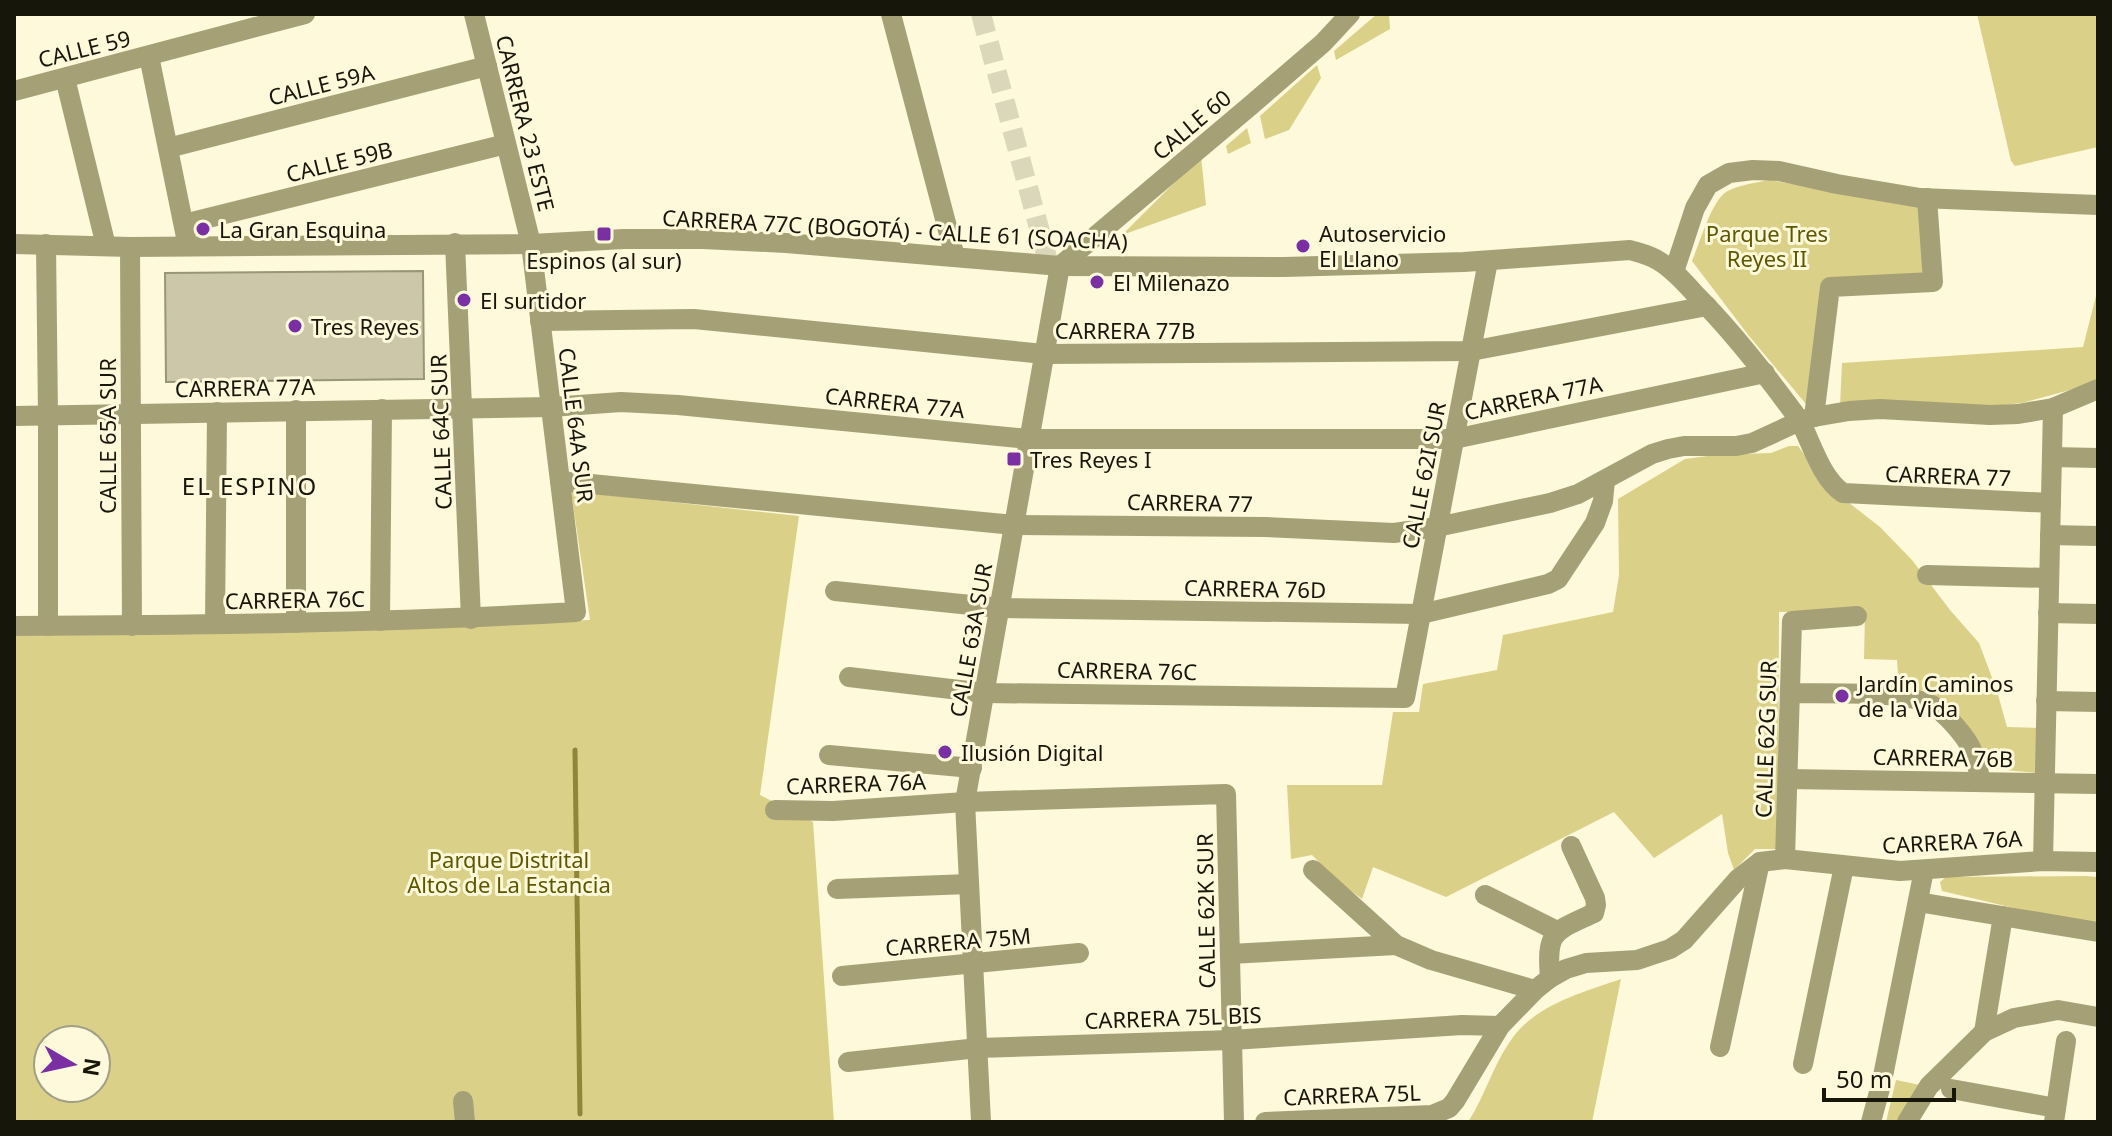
<svg xmlns="http://www.w3.org/2000/svg" width="2112" height="1136" viewBox="0 0 2112 1136" font-family="'Noto Sans',sans-serif">
  <rect width="100%" height="100%" fill="#fdf9da"/>
  <g fill="#dad088" fill-rule="evenodd">
    <path d="M1377,14H1389L1390,29L1336,60L1334,51Z"/>
    <path d="M1977,14H2098V147L2015,166L2011,161Z"/>
    <path d="M1317,65L1321,78L1289,130L1265,139L1260,116Z"/>
    <path d="M1247,128L1251,143L1228,154L1226,146Z"/>
    <path d="M1201,156L1206,205L1122,235Z"/>
    <path d="M1769,180L1924,204L1922,274L1821,282L1806,404L1749,336L1692,261C1699,245 1711,202 1726,192C1738,185 1755,183 1769,180Z"/>
    <path d="M2098,288V381L2070,390L2022,403L1986,407L1840,406L1842,363L2083,347Z"/>
    <path d="M1789,446H1798L1820,476L1839,495L1880,527L1912,560L1950,610L1979,643L1997,691L2007,727L2039,728L2036,773L1986,768L1947,707L1925,690H1899L1897,660L1864,659L1865,612H1779L1778,849H1755L1734,870L1728,853L1722,814L1654,858L1614,812L1446,897L1373,867L1362,899L1338,881L1312,855L1291,859L1287,785H1382L1393,712H1419L1423,684L1497,670L1503,635L1613,612L1619,575L1618,499L1685,459L1715,455L1771,453Z"/>
    <path d="M571,491L799,516L760,795L813,822L834,1122H14V636L590,620ZM48,1040H96V1088H48Z"/>
    <path d="M2085,876L2098,877V926L2069,921L1942,891L1940,882L1946,877Z"/>
    <path d="M1621,979L1592,1122H1468C1484,1098 1492,1068 1509,1043C1533,1005 1581,993 1621,979Z"/>
    <path d="M1896,1080L1920,1085L1897,1122H1886Z"/>
  </g>
  <g fill="none" stroke-linecap="round" stroke-linejoin="round">
    <path stroke="#918638" stroke-width="5" d="M575,750L580,1114"/>
  </g>
  <path fill="#cbc7a8" stroke="#999578" stroke-width="2" d="M423,271L424,379L166,382L165,273Z"/>
  <g fill="none" stroke-linecap="round" stroke-linejoin="round">
    <path stroke="#dad7bb" stroke-width="20" stroke-dasharray="20 10" stroke-linecap="butt" d="M981,14L1049,265"/>
    <g stroke="#a6a077" stroke-width="20">
      <path d="M891,14L955,257"/>
      <path d="M149,56L186,237"/>
      <path d="M65,78L106,246"/>
      <path d="M14,91L305,14"/>
      <path d="M168,148L487,66"/>
      <path d="M184,224L506,144"/>
      <path d="M455,243L471,619"/>
      <path d="M46,244L48,415V626"/>
      <path d="M130,247L132,626"/>
      <path d="M1060,266L1250,106L1323,43L1350,14"/>
      <path d="M1674,272L1695,208L1708,185L1729,173L1753,170L1779,171L1837,184L1920,198L2098,205"/>
      <path d="M540,321L694,319L1044,354L1471,351L1707,306"/>
      <path d="M296,410V623"/>
      <path d="M14,416L551,407L621,402L678,405L1029,439H1454L1765,373"/>
      <path d="M1814,417L1830,287L1933,282L1927,198"/>
      <path d="M1800,421C1812,444 1821,478 1843,493L2051,503"/>
      <path d="M2052,457L2098,458"/>
      <path d="M560,481L1014,525"/>
      <path d="M2050,535L2098,536"/>
      <path d="M1927,575L2049,578"/>
      <path d="M835,591L1000,608L1421,614L1548,584L1558,579L1595,523L1603,501L1605,480"/>
      <path d="M2048,613L2098,614"/>
      <path d="M380,621L382,409"/>
      <path d="M215,624L217,412"/>
      <path d="M14,626C202,625 389,623 576,612L531,244L474,14"/>
      <path d="M849,677L985,693L1405,698L1488,261"/>
      <path d="M1790,693C1824,694 1904,690 1932,705C1945,713 1962,732 1970,746C1976,757 1978,770 1981,782"/>
      <path d="M2046,701L2098,702"/>
      <path d="M829,755L972,768"/>
      <path d="M1788,779L2098,784"/>
      <path d="M775,810L833,811L965,802L1226,794L1234,1122"/>
      <path d="M1785,859L1792,621L1857,616"/>
      <path d="M2043,861L2053,408"/>
      <path d="M1313,870L1396,945L1431,960L1535,990"/>
      <path d="M837,889L969,884"/>
      <path d="M1485,895L1557,931"/>
      <path d="M1918,902L2098,932"/>
      <path d="M1230,954L1396,945"/>
      <path d="M842,976L1079,953"/>
      <path d="M1550,978C1546,930 1554,932 1594,913L1596,905L1595,898L1571,846"/>
      <path d="M1984,1032L2003,916"/>
      <path d="M1720,1047L1760,862"/>
      <path d="M848,1062L978,1048L1232,1040L1462,1025L1500,1026"/>
      <path d="M1803,1064L1844,866"/>
      <path d="M1951,1089L2056,1108"/>
      <path d="M463,1101L465,1122"/>
      <path d="M1871,1122L1882,1081L1924,870"/>
      <path d="M1907,1122L1929,1086L1984,1032L2014,1018L2058,1010L2098,1017"/>
      <path d="M2054,1122L2066,1041"/>
    </g>
    <g stroke="#a6a077" stroke-width="20">
      <path d="M14,244L130,247L531,244L624,239H703L786,243L1060,266L1284,267L1464,262L1630,250C1640,253 1650,255 1659,261C1674,270 1685,283 1696,295C1735,334 1768,377 1800,421"/>
      <path d="M1014,525L1265,527L1394,533L1437,527L1550,503L1578,494L1652,454L1668,449L1684,446H1736L1752,443L1800,421L1814,417L1849,411L1880,409L1990,415L2018,414L2053,408L2098,389"/>
      <path d="M981,1122L965,802L1060,266"/>
      <path d="M1265,1122L1432,1115L1449,1108L1455,1101L1500,1026L1535,990L1550,978L1566,969L1586,963L1637,960L1670,949L1684,940L1738,879L1760,862L1785,859L1900,871L2043,861L2098,862"/>
    </g>
  </g>
  <g fill="#7a30a2" stroke="#fdf9da" stroke-width="3">
    <circle cx="203" cy="229" r="8"/>
    <rect x="596" y="226" width="16" height="16" rx="4"/>
    <circle cx="1303" cy="246" r="8"/>
    <circle cx="1097" cy="282" r="8"/>
    <circle cx="464" cy="300" r="8"/>
    <circle cx="295" cy="326" r="8"/>
    <rect x="1006" y="451" width="16" height="16" rx="4"/>
    <circle cx="1842" cy="696" r="8"/>
    <circle cx="945" cy="752" r="8"/>
  </g>
  <g text-anchor="middle" dominant-baseline="central" stroke-width="6" stroke-linejoin="round" paint-order="stroke">
    <g font-size="22" fill="#17160b" stroke="#fdf9da">
      <text transform="translate(84 48) rotate(-14)">CALLE 59</text>
      <text transform="translate(321 84) rotate(-14)">CALLE 59A</text>
      <text transform="translate(526 123) rotate(76)">CARRERA 23 ESTE</text>
      <text transform="translate(1191 124) rotate(-40)">CALLE 60</text>
      <text transform="translate(339 161) rotate(-14)">CALLE 59B</text>
      <text transform="translate(895 229) rotate(3)">CARRERA 77C (BOGOTÁ) - CALLE 61 (SOACHA)</text>
      <text x="1125" y="330">CARRERA 77B</text>
      <text transform="translate(245 387) rotate(-1)">CARRERA 77A</text>
      <text transform="translate(1533 397) rotate(-12)">CARRERA 77A</text>
      <text transform="translate(895 402) rotate(6)">CARRERA 77A</text>
      <text transform="translate(577 425) rotate(83)">CALLE 64A SUR</text>
      <text transform="translate(440 432) rotate(-92)">CALLE 64C SUR</text>
      <text transform="translate(107 436) rotate(-90)">CALLE 65A SUR</text>
      <text transform="translate(1423 475) rotate(-79)">CALLE 62I SUR</text>
      <text transform="translate(1948 475) rotate(2)">CARRERA 77</text>
      <text transform="translate(1190 502) rotate(1)">CARRERA 77</text>
      <text transform="translate(1255 588) rotate(1)">CARRERA 76D</text>
      <text transform="translate(295 599) rotate(-1)">CARRERA 76C</text>
      <text transform="translate(970 640) rotate(-80)">CALLE 63A SUR</text>
      <text transform="translate(1127 670) rotate(1)">CARRERA 76C</text>
      <text transform="translate(1765 739) rotate(-88)">CALLE 62G SUR</text>
      <text transform="translate(1943 757) rotate(1)">CARRERA 76B</text>
      <text transform="translate(856 783) rotate(-2)">CARRERA 76A</text>
      <text transform="translate(1952 841) rotate(-3)">CARRERA 76A</text>
      <text transform="translate(1205 911) rotate(-91)">CALLE 62K SUR</text>
      <text transform="translate(958 941) rotate(-5)">CARRERA 75M</text>
      <text transform="translate(1173 1017) rotate(-2)">CARRERA 75L BIS</text>
      <text transform="translate(1352 1094) rotate(-2)">CARRERA 75L</text>
    </g>
    <g font-size="22" fill="#17160b" stroke="#fdf9da" text-anchor="start">
      <text x="219" y="229">La Gran Esquina</text>
      <text x="1319" y="233">Autoservicio<tspan x="1319" dy="25">El Llano</tspan></text>
      <text x="604" y="260" text-anchor="middle">Espinos (al sur)</text>
      <text x="1113" y="282">El Milenazo</text>
      <text x="480" y="300">El surtidor</text>
      <text x="311" y="326">Tres Reyes</text>
      <text x="1030" y="459">Tres Reyes I</text>
      <text x="1858" y="683">Jardín Caminos<tspan x="1858" dy="25">de la Vida</tspan></text>
      <text x="961" y="752">Ilusión Digital</text>
    </g>
    <g font-size="22" fill="#605600" stroke="#fdf9da">
      <text x="1767" y="233">Parque Tres<tspan x="1767" dy="25">Reyes II</tspan></text>
      <text x="509" y="859">Parque Distrital<tspan x="509" dy="25">Altos de La Estancia</tspan></text>
    </g>
    <g font-size="24" letter-spacing="2" fill="#17160b" stroke="#fdf9da">
      <text x="250" y="485">EL ESPINO</text>
    </g>
  </g>
  <rect width="2112" height="1136" fill="none" stroke="#17160b" stroke-width="32"/>
  <g transform="translate(72 1064) rotate(99)"><circle r="38" fill="#fdf9da" stroke="#a19e87" stroke-width="2"/>
  <path d="M0-6L14 30L0 20L-14 30Z" fill="#7a30a2"/>
  <text y="-12" font-size="22" font-weight="bold" text-anchor="middle" fill="#17160b">N</text>
  </g>
  <path d="M1824 1088v12h130v-12" fill="none" stroke="#17160b" stroke-width="4"/>
  <text x="1836" y="1088" font-size="24" fill="#17160b" stroke="#fdf9da" stroke-width="6" paint-order="stroke">50 m</text>
</svg>
